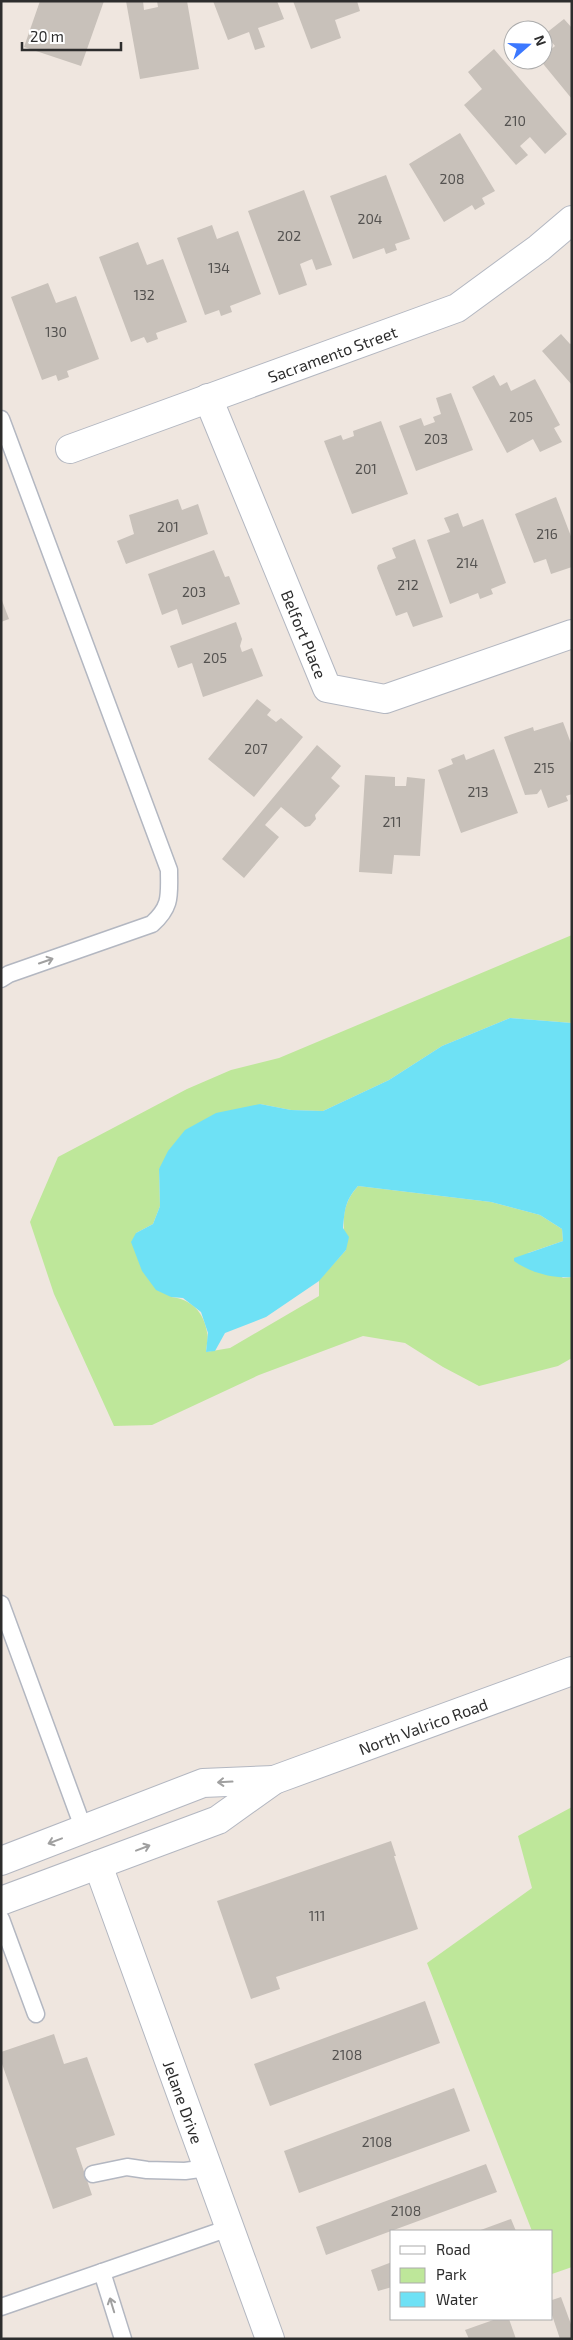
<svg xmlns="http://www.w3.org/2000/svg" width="573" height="2340" viewBox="0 0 573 2340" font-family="'Exo 2',sans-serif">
  <rect width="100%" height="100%" fill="#efe6df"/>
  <g fill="#bee79a">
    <path d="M572,935V1023L510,1018L442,1046L389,1080L323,1111L291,1110L260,1104L159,1169L160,1206L153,1224L136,1233L171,1297C191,1299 204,1312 207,1332C209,1339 206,1346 206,1352L230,1348L319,1296V1280L346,1250C343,1224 340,1206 358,1186L491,1202L540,1215L562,1229L563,1241L528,1253L563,1278L572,1277V1358L558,1366L479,1386L443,1367L405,1343L363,1336L259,1375L152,1425L114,1426L54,1294L30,1222L58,1157L187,1089L231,1070L279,1058Z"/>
    <path d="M572,1807V2267L552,2274V2231H532L427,1963L532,1888L518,1836Z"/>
  </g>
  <path fill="#6ee1f5" d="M510,1018L572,1023V1277C553,1279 529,1272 514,1261V1258L563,1241L562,1229L540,1215L491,1202L358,1186C345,1201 345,1209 343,1228L349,1237L346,1250L319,1281L266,1317L225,1333L215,1351L206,1352L208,1333L201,1312L183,1298L171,1297L156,1290L142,1271L131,1242L136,1233L153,1224L160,1206L159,1169L168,1151L185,1130L216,1113L260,1104L291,1110L323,1111L389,1080L442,1046Z"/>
  <g fill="#c8c1ba">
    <path d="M40,1H104L81,66L24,47Z"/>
    <path d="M126,1H143L144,10L158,7L157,1H187L199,69L140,79Z"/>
    <path d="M213,1H277L284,19L258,28L265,47L255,50L249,32L228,40Z"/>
    <path d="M293,1H357L360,11L335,20L341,38L311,49Z"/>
    <path d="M564,19L572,28V99L540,60H543V56L555,46L545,34Z"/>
    <path d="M494,49L567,134L545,154L530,137L520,146L528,155L516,165L464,105L482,89L468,72Z"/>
    <path d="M460,133L495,191L482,198L485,204L475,210L472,205L444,222L409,164Z"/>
    <path d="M386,175L410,239L395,244L397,250L386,254L384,248L353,259L330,196Z"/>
    <path d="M304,190L332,265L316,270L312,259L300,264L307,285L279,295L248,211Z"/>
    <path d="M212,225L217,239L238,231L261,294L230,306L232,312L221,316L219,310L205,315L177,238Z"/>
    <path d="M138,242L147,265L163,259L187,322L156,333L158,339L147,343L144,337L131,342L99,257Z"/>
    <path d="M48,283L56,303L76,296L99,359L67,371L69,377L58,381L56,375L42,380L11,297Z"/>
    <path d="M561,334L570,344L572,343V385L542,351Z"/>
    <path d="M494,375L500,386L507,382L511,391L535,379L560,425L554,428L562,442L540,452L533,439L507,453L472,387Z"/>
    <path d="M451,393L473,450L416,471L399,426L421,418L424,426L435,422L433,417L441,414L436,398Z"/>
    <path d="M381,421L408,494L352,514L324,441L341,435L343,440L354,436L353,431Z"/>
    <path d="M556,497L572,539V567L551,574L546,559L534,563L515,514Z"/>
    <path d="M178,499L182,510L198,504L208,534L126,564L117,541L134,534L129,515Z"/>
    <path d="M458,513L463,527L483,519L506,583L491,589L493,594L480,599L478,593L450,604L427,540L450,532L444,518Z"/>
    <path d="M415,539L443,617L413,627L407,612L396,616L377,568L378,565L396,558L392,548Z"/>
    <path d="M214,550L225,577L229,576L240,604L182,625L177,609L162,615L148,574Z"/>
    <path d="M1,598L9,619L1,622Z"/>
    <path d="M236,622L242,639L240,646L242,652L252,648L263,676L203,697L192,663L178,668L170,646Z"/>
    <path d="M257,699L271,710L267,715L276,722L281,718L303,737L254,797L208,759Z"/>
    <path d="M563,722L572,746V794L566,796L568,801L548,808L541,789L537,794L525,795L504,737L533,727L534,731Z"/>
    <path d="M317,745L341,766L331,778L340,786L315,815L316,819L310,826L305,827L281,807L265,825L279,837L244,878L222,859Z"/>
    <path d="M494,749L518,813L461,833L438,770L453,764L451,759L464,754L466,760Z"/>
    <path d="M365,775L395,777V786H406L407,777L425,779L420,856L394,855L392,874L359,872Z"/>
    <path d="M391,1841L396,1856H394L418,1929L276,1977L280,1989L251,1999L217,1901Z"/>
    <path d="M425,2001L440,2043L270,2106L254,2064Z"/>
    <path d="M54,2034L64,2064L87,2057L115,2135L76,2148L92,2195L53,2209L1,2061V2052Z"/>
    <path d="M454,2088L470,2131L299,2193L284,2151Z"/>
    <path d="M486,2164L497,2192L326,2255L316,2227Z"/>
    <path d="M511,2219L516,2231H478Z"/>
    <path d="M392,2262V2287L378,2291L371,2270Z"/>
    <path d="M561,2297L572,2327V2339H560L552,2315V2300Z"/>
    <path d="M496,2319H509L516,2339H469L465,2330Z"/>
  </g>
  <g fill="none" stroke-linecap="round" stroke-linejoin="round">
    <g stroke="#b3b7c1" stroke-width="19">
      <g id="lane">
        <path d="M1,419L169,870C169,895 172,906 152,924L9,974L1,979"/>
        <path d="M1,1604L84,1830"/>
        <path d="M1,1919L36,2014"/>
        <path d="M93,2174L127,2167L147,2170L185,2171L207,2168"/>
        <path d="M102,2272L123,2339"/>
        <path d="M1,2307L229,2228"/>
      </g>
    </g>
    <g stroke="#b3b7c1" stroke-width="30">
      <g id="street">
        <path id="s1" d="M208,398L327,688L385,699L572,634"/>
        <path id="s2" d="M70,449L457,308L539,248L572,220"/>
        <path id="s3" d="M98,1865L270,2339"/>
      </g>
    </g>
    <g stroke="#b3b7c1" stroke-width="30">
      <g id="secondary">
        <path d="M1,1861L203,1783L274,1780"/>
        <path id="s4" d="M1,1901L218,1820L274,1780L572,1671"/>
      </g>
    </g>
    <use href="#lane" stroke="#fff" stroke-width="16"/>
    <use href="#street" stroke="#fff" stroke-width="28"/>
    <use href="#secondary" stroke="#fff" stroke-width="28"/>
  </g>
  <defs><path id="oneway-shaft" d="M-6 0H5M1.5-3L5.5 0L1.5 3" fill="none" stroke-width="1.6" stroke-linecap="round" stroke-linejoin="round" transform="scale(1.25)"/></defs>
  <g stroke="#a0a0a0">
    <use href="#oneway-shaft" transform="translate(46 961) rotate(-19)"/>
    <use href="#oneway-shaft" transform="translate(225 1782) rotate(177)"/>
    <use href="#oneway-shaft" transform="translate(55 1841) rotate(159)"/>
    <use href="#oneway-shaft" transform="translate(143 1848) rotate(-21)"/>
    <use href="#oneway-shaft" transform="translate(112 2305) rotate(-107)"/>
  </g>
  <g text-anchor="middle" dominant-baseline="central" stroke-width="4.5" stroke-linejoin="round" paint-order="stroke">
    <g font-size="14" fill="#545250">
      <text x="515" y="120">210</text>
      <text x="452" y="178">208</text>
      <text x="370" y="218">204</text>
      <text x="289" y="235">202</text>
      <text x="219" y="267">134</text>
      <text x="144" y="294">132</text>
      <text x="56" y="331">130</text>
      <text x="521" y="416">205</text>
      <text x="436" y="438">203</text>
      <text x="366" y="468">201</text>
      <text x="168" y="526">201</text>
      <text x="547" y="533">216</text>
      <text x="467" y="562">214</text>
      <text x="408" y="584">212</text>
      <text x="194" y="591">203</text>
      <text x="215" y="657">205</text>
      <text x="256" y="748">207</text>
      <text x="544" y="767">215</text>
      <text x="478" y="791">213</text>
      <text x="392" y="821">211</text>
      <text x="317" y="1915">111</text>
      <text x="347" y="2054">2108</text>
      <text x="377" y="2141">2108</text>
      <text x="406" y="2210">2108</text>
    </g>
    <g font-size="16" fill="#2d2d2d" stroke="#fff">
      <text stroke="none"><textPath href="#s2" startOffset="279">Sacramento Street</textPath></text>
      <text stroke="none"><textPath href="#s1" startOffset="255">Belfort Place</textPath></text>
      <text stroke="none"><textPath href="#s4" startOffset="459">North Valrico Road</textPath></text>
      <text stroke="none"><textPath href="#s3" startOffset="252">Jelane Drive</textPath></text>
    </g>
  </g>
  <rect width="573" height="2340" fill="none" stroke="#2d2d2d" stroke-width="5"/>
  <rect x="390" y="2230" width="162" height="90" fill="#ffffff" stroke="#ababab"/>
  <rect x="400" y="2246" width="25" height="8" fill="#ffffff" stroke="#ababab"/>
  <text x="436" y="2255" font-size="15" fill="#2d2d2d">Road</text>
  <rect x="400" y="2268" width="25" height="15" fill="#bee79a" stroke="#ababab"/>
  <text x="436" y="2280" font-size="15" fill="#2d2d2d">Park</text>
  <rect x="400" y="2292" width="25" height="15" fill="#6ee1f5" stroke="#ababab"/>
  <text x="436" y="2305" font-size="15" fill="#2d2d2d">Water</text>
  <g transform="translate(528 45) rotate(70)"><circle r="24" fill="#ffffff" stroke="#ababab"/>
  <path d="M0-4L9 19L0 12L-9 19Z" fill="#3c78ff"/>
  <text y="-8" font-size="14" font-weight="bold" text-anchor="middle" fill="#2d2d2d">N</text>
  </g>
  <path d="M22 42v8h99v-8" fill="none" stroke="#2d2d2d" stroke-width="2.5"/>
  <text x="30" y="42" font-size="15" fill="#2d2d2d" stroke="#ffffff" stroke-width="4" paint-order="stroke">20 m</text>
</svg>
